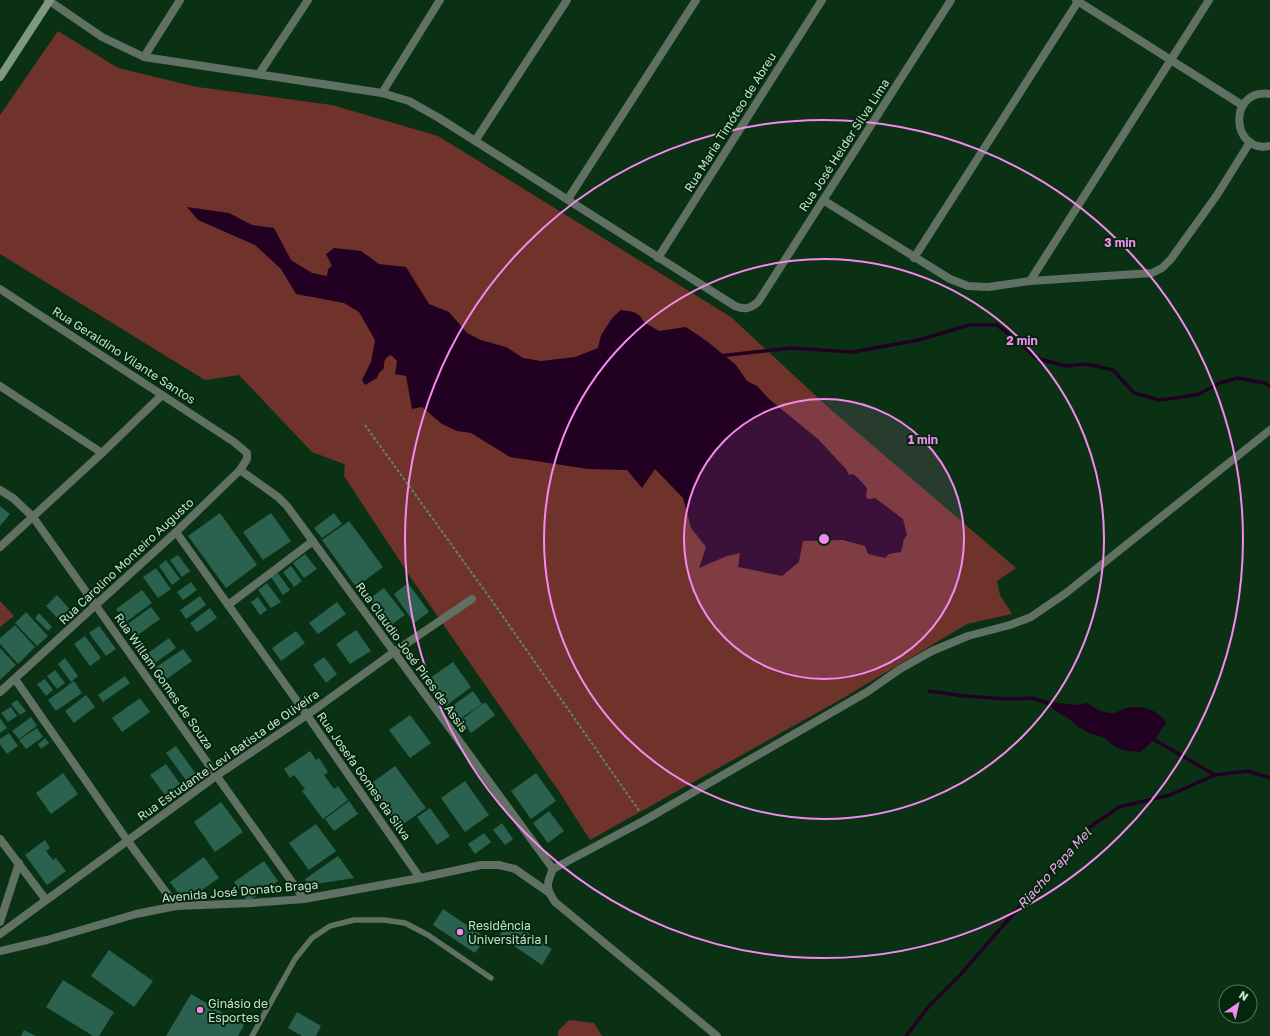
<svg xmlns="http://www.w3.org/2000/svg" width="1270" height="1036" viewBox="0 0 1270 1036" font-family="'Golos Text',sans-serif">
  <rect width="100%" height="100%" fill="#0b3115"/>
  <g fill="#6f332c">
    <path d="M58,31L118,68L197,87L332,105L438,136L731,317L830,409L1016,568L997,581L1000,595L1012,614L967,624L838,701L590,840L560,793L411,578L344,476L345,463L344,464L312,452L239,375L205,380L0,254V115Z"/>
    <path d="M0,601L14,616L0,627Z"/>
    <path d="M569,1020L594,1023L602,1036H558V1031Z"/>
  </g>
  <g fill="#210021">
    <path d="M187,207L229,213L252,225L274,228L291,260L312,273L327,276L328,269L332,266L326,254L334,248L361,251L379,264L406,267L429,304L449,312L467,333L481,340L506,347L523,358L541,361L575,357L598,348L601,335L613,317L621,310L634,312L640,316L644,322L659,331L686,327L708,342L736,365L747,381L757,386L769,399L818,439L846,469L849,475L853,474L857,477L867,488L866,497L869,499L875,498L903,519L907,535L904,539L901,552L889,554L885,558L868,554L865,546L843,540L803,541L799,562L782,576L738,567L740,553L727,556L699,568L706,547L691,528L683,498L655,469L642,488L627,470L588,469L510,457L471,433L457,431L442,424L422,407L412,409L406,376L395,374L397,361L391,355C384,357 384,363 384,368L379,373L377,378L365,385L362,380L371,362L375,340L359,312L344,303L296,294L281,269L255,245L198,220Z"/>
    <path d="M1052,702L1076,705L1087,703C1094,708 1105,714 1114,713C1118,712 1122,709 1126,708C1140,705 1159,709 1166,723L1156,738L1141,752L1127,751L1117,748L1104,738L1089,733L1077,726L1069,719L1054,710L1050,704Z"/>
  </g>
  <g fill="none" stroke-linecap="round" stroke-linejoin="round">
    <g stroke="#210021" stroke-width="3.5">
      <path d="M719,356L791,348L852,352L919,340L969,325H997L1020,343L1036,358L1066,366L1087,364L1113,370L1134,393L1159,400L1184,397L1199,394L1220,383L1237,378L1265,383L1270,386"/>
      <path d="M929,691L964,696L1007,699L1032,698L1054,705"/>
      <path d="M1151,738L1215,775"/>
      <path d="M906,1036L929,1006L961,974L1086,830L1119,807L1170,795L1215,775L1248,771L1270,778"/>
    </g>
  </g>
  <g fill="#2a614f">
    <path d="M0,506L10,514L0,526Z"/>
    <path d="M220,513L257,565L226,588L188,536Z"/>
    <path d="M271,513L291,541L263,560L243,532Z"/>
    <path d="M334,513L342,524L322,538L314,528Z"/>
    <path d="M349,521L383,567L356,587L322,540Z"/>
    <path d="M305,554L317,569L304,578L293,563Z"/>
    <path d="M178,555L190,571L182,577L170,560Z"/>
    <path d="M166,560L180,579L172,585L159,566Z"/>
    <path d="M291,566L302,581L294,587L283,572Z"/>
    <path d="M156,568L171,589L158,598L143,577Z"/>
    <path d="M278,573L290,590L283,595L271,577Z"/>
    <path d="M191,582L197,590L183,600L177,592Z"/>
    <path d="M267,583L281,602L271,608L258,590Z"/>
    <path d="M408,583L429,612L414,623L394,594Z"/>
    <path d="M384,588L405,615L389,626L369,599Z"/>
    <path d="M142,590L152,603L126,622L116,609Z"/>
    <path d="M57,595L74,614L63,624L46,606Z"/>
    <path d="M200,596L206,605L186,619L180,610Z"/>
    <path d="M258,597L267,610L260,615L251,602Z"/>
    <path d="M337,602L346,614L318,634L309,623Z"/>
    <path d="M151,607L160,619L135,637L126,625Z"/>
    <path d="M210,608L217,618L197,632L190,623Z"/>
    <path d="M26,612L48,636L37,646L15,623Z"/>
    <path d="M39,613L52,627L48,631L35,618Z"/>
    <path d="M15,625L35,647L18,664L0,644V638Z"/>
    <path d="M99,626L116,649L106,656L89,633Z"/>
    <path d="M356,630L371,651L350,664L336,644Z"/>
    <path d="M296,631L305,643L281,661L272,648Z"/>
    <path d="M85,636L101,658L90,666L74,644Z"/>
    <path d="M169,638L176,648L155,663L148,653Z"/>
    <path d="M0,648L16,665L0,680Z"/>
    <path d="M183,649L192,661L164,681L155,668Z"/>
    <path d="M324,657L337,674L326,683L313,665Z"/>
    <path d="M65,658L78,676L71,682L58,664Z"/>
    <path d="M453,662L471,687L446,706L427,680Z"/>
    <path d="M55,670L65,683L57,689L47,676Z"/>
    <path d="M125,676L130,683L103,702L98,695Z"/>
    <path d="M45,679L53,690L46,696L37,684Z"/>
    <path d="M74,681L82,693L56,711L48,700Z"/>
    <path d="M473,691L482,704L457,721L448,709Z"/>
    <path d="M86,695L95,707L74,723L65,711Z"/>
    <path d="M140,698L150,712L122,732L112,718Z"/>
    <path d="M17,700L26,711L20,715L11,704Z"/>
    <path d="M485,702L495,715L471,733L461,720Z"/>
    <path d="M11,707L17,716L8,722L1,713Z"/>
    <path d="M410,715L431,743L410,758L389,730Z"/>
    <path d="M31,717L37,726L19,739L12,731Z"/>
    <path d="M0,718L7,728L0,733Z"/>
    <path d="M37,728L43,737L26,749L19,740Z"/>
    <path d="M9,733L18,746L7,754L0,744V739Z"/>
    <path d="M45,738L49,743L41,749L38,744Z"/>
    <path d="M176,746L198,777L189,784L166,753Z"/>
    <path d="M310,751L316,760L319,758L328,772L324,775L334,789L338,786L348,800L323,819L302,791L305,789L294,775L290,778L284,769Z"/>
    <path d="M166,764L183,788L168,799L150,775Z"/>
    <path d="M395,766L426,808L399,827L369,785Z"/>
    <path d="M63,773L78,794L51,814L36,793Z"/>
    <path d="M536,773L556,801L531,819L511,791Z"/>
    <path d="M465,781L489,815L465,832L441,798Z"/>
    <path d="M349,801L358,814L334,831L325,819Z"/>
    <path d="M221,802L243,832L215,852L194,822Z"/>
    <path d="M430,808L450,836L437,845L417,817Z"/>
    <path d="M549,811L564,831L548,843L533,823Z"/>
    <path d="M502,823L513,839L505,845L493,830Z"/>
    <path d="M316,824L336,851L309,870L289,843Z"/>
    <path d="M484,833L491,842L475,854L468,844Z"/>
    <path d="M45,840L50,848L46,851L53,860L56,858L66,871L47,885L25,855Z"/>
    <path d="M338,856L354,878L309,885L305,879Z"/>
    <path d="M204,857L219,878L185,902L170,882Z"/>
    <path d="M264,861L278,881L248,902L234,882Z"/>
    <path d="M443,909L486,938L475,953L433,925Z"/>
    <path d="M510,921L552,949L542,965L499,936Z"/>
    <path d="M109,950L153,981L134,1007L91,976Z"/>
    <path d="M63,980L114,1012L99,1036H93L46,1007Z"/>
    <path d="M191,994L244,1025L238,1036H166Z"/>
    <path d="M297,1012L321,1026L316,1036H302L288,1028Z"/>
    <path d="M24,1030L36,1036H21Z"/>
  </g>
  <g fill="none" stroke-linecap="round" stroke-linejoin="round">
    <path stroke="#64816a" stroke-width="2" stroke-dasharray="3 2" stroke-linecap="butt" d="M365,425L490,598L640,812"/>
    <path stroke="#607062" stroke-width="5.5" d="M252,1036L295,959L312,938L330,926L354,920H384L405,923L428,935L491,978"/>
    <g stroke="#607062" stroke-width="8">
      <path d="M48,0L102,37L144,57L382,93L409,101L439,118L735,306C745,310 749,309 758,302L951,0"/>
      <path d="M1076,0L1242,105"/>
      <path d="M144,57L180,0"/>
      <path d="M259,74L308,0"/>
      <path d="M382,93L440,0"/>
      <path d="M1270,94C1227,88 1231,154 1270,146"/>
      <path d="M475,141L567,0"/>
      <path d="M568,199L696,0"/>
      <path d="M823,200L950,279L968,286L988,287L1030,281L1152,273L1162,268L1171,259L1217,195L1250,142"/>
      <path d="M658,258L822,0"/>
      <path d="M914,258L1079,0"/>
      <path d="M1030,281L1209,0"/>
      <path d="M0,289L234,442L247,453V459L240,470L176,532L0,692"/>
      <path d="M0,386L102,453"/>
      <path d="M240,470L278,497L287,506L553,869"/>
      <path d="M0,490L13,498L33,517L304,899"/>
      <path d="M176,532L307,715L420,878"/>
      <path d="M0,547L102,453L162,395"/>
      <path d="M228,605L313,541"/>
      <path d="M15,679L127,840L176,906"/>
      <path d="M0,839L46,900"/>
      <path d="M0,922L19,863"/>
      <path d="M0,934L216,776L307,715L394,652L472,599"/>
      <path d="M0,951L47,940L136,914L176,906L252,903L304,899L420,878L481,865H499L515,869L548,892"/>
      <path d="M717,1036L555,902C546,889 546,884 553,869L645,820L867,692L900,669L932,651L968,636L1010,625L1031,617L1066,593L1270,430"/>
    </g>
    <path stroke="#7e9882" stroke-width="8" d="M0,77L50,0"/>
  </g>
  <circle cx="824" cy="539" r="140" fill="#f589ef" fill-opacity=".12"/>
  <g fill="none" stroke="#f589ef" stroke-width="2">
    <circle cx="824" cy="539" r="140"/>
    <circle cx="824" cy="539" r="280"/>
    <circle cx="824" cy="539" r="419"/>
  </g>
  <g fill="#f589ef" stroke="#01270c" stroke-width="1.5">
    <circle cx="460" cy="932" r="4"/>
    <circle cx="200" cy="1010" r="4"/>
  </g>
  <g text-anchor="middle" dominant-baseline="central" stroke-width="4" stroke-linejoin="round" paint-order="stroke">
    <g font-size="12" fill="#cce0ce" stroke="#01270c">
      <text transform="translate(730 122) rotate(-58)">Rua Maria Timóteo de Abreu</text>
      <text transform="translate(844 145) rotate(-57)">Rua José Helder Silva Lima</text>
      <text transform="translate(124 355) rotate(33)">Rua Geraldino Vilante Santos</text>
      <text transform="translate(126 561) rotate(-43)">Rua Carolino Monteiro Augusto</text>
      <text transform="translate(412 657) rotate(54)">Rua Claudio José Pires de Assis</text>
      <text transform="translate(164 681) rotate(55)">Rua Willam Gomes de Souza</text>
      <text transform="translate(228 755) rotate(-35)">Rua Estudante Levi Batista de Oliveira</text>
      <text transform="translate(364 776) rotate(55)">Rua Josefa Gomes da Silva</text>
      <text transform="translate(240 891) rotate(-5)">Avenida José Donato Braga</text>
    </g>
    <g font-size="12" fill="#cce0ce" stroke="#01270c" text-anchor="start">
      <text x="468" y="925">Residência<tspan x="468" dy="14">Universitária I</tspan></text>
      <text x="208" y="1003">Ginásio de<tspan x="208" dy="14">Esportes</tspan></text>
    </g>
    <g font-size="13" font-style="italic" fill="#f2abed" stroke="#01270c">
      <text transform="translate(1054 868) rotate(-48)">Riacho Papa Mel</text>
    </g>
  </g>
  <circle cx="824" cy="539" r="6" fill="#f589ef" stroke="#01270c" stroke-width="2"/>
  <g font-size="12" text-anchor="middle" font-weight="bold" fill="#f589ef" stroke="#01270c" stroke-width="4" stroke-linejoin="round" paint-order="stroke">
    <text x="1120" y="247">3 min</text>
    <text x="1022" y="345">2 min</text>
    <text x="923" y="444">1 min</text>
  </g>
  <g transform="translate(1238 1004) rotate(34)"><circle r="19" fill="#01270c" stroke="#52715a"/>
  <path d="M0-3L7 15L0 10L-7 15Z" fill="#f589ef"/>
  <text y="-6" font-size="11" font-weight="bold" text-anchor="middle" fill="#cce0ce">N</text>
  </g>
</svg>
